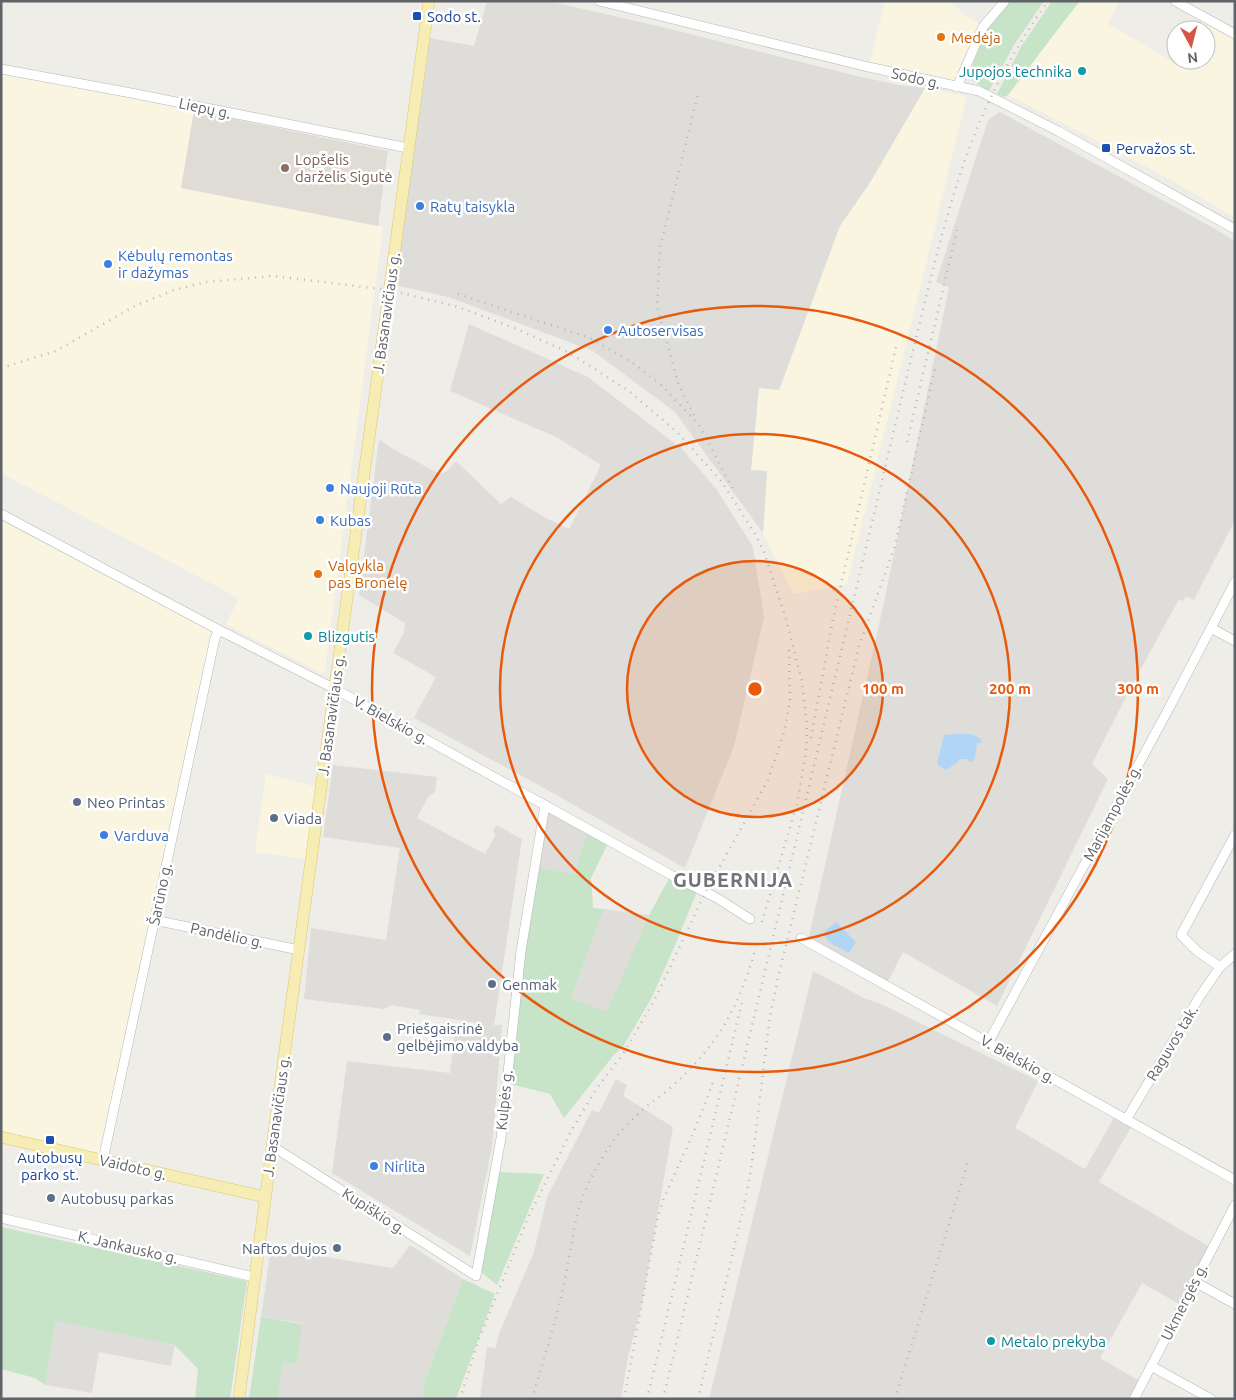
<svg xmlns="http://www.w3.org/2000/svg" width="1236" height="1400" viewBox="0 0 1236 1400" font-family="Ubuntu,sans-serif">
  <rect width="100%" height="100%" fill="#efede7"/>
  <g fill="#faf5e1">
    <path d="M885,1H950L964,14L987,29L968,76L952,81L870,62Z"/>
    <path d="M1080,1H1119L1108,24L1178,65L1181,60H1206V30H1197L1204,17L1235,34V218L1173,181L1100,142L1008,95L1065,20Z"/>
    <path d="M1,72L52,81L194,111L181,188L383,227L325,670L321,673L226,624L239,598L1,473Z"/>
    <path d="M925,88L967,96L847,584L793,594L763,533L767,471L751,470L759,388L779,390L840,226L871,181Z"/>
    <path d="M1,514L219,630L103,1160L1,1137Z"/>
    <path d="M266,774L321,788L312,860L255,852Z"/>
  </g>
  <g fill="#deddd9">
    <path d="M487,1H548L662,27L861,77L899,85L925,88L871,181L840,226L779,390L759,388L751,470L767,471L763,533L675,412L593,351L448,297L395,285L430,38L474,46Z"/>
    <path d="M1000,112L1210,226L1235,241V520L1194,600L1186,596L1183,601L1179,599L1130,689L1092,764L1108,779L997,1006L903,952L886,985L808,941L884,602L949,287L936,282L988,120Z"/>
    <path d="M469,324L588,377L682,449L717,490L753,547L764,617L734,746L685,868L544,788L414,718L436,677L393,653L404,632L405,623L359,595L379,439L393,449L440,474L447,471L456,461L501,504L511,497L544,517L569,529L601,465L556,437L450,391Z"/>
    <path d="M333,765L437,777L435,792L428,797L417,818L485,854L496,834L493,832L496,825L522,839L494,1025H502L492,1147L470,1256L332,1173L347,1061L450,1073L455,1031L476,1035L478,1023L419,1014L420,1010L392,1005L384,1009L304,999L311,928L386,940L400,848L323,837Z"/>
    <path d="M545,805L588,829L576,874L535,867Z"/>
    <path d="M604,909L649,915L607,1013L571,998Z"/>
    <path d="M813,971L864,998L883,1005L1038,1081L1015,1128L1085,1169L1116,1114L1133,1124L1099,1182L1212,1248L1183,1306L1142,1283L1100,1358L1143,1383L1134,1399H709Z"/>
    <path d="M616,1079L627,1085L623,1096L673,1127L641,1308L628,1357L621,1399H480L487,1347L496,1348L498,1336L534,1252L547,1197L592,1110L599,1113Z"/>
    <path d="M410,1245L463,1279L425,1381L422,1399H278L283,1363L297,1364L302,1323L261,1317L271,1248L393,1268Z"/>
    <path d="M56,1321L175,1345L171,1366L99,1352L92,1393L45,1385Z"/>
  </g>
  <path fill="#dfdcd6" d="M194,111L388,151L378,226L181,188Z"/>
  <g fill="#c7e3c8">
    <path d="M1011,1H1044L1014,45L989,91L974,82L968,76L987,29Z"/>
    <path d="M1052,1H1080L1065,20L1008,95L1004,97L997,94L1021,47Z"/>
    <path d="M588,829L609,841L591,878L593,908L604,909L571,998L607,1012L649,915L671,875L698,889L676,943L652,997L624,1045L613,1056L564,1118L550,1094L510,1084L535,867L575,874Z"/>
    <path d="M498,1172L544,1174L497,1285L480,1271Z"/>
    <path d="M1,1227L247,1281L230,1399H195L198,1369L175,1345L56,1321L45,1385L35,1378L1,1369Z"/>
    <path d="M463,1279L495,1294L456,1399H422L425,1381Z"/>
    <path d="M261,1317L302,1324L297,1364L283,1363L278,1399H249Z"/>
  </g>
  <g fill="#b1d6f5">
    <path d="M958,734H971L981,739V743H977L975,759L971,762L966,759H959L957,763L946,770L937,764L944,735Z"/>
    <path d="M836,922L856,942L849,953C840,947 823,943 825,931Z"/>
  </g>
  <g fill="none" stroke-linecap="round" stroke-linejoin="round">
    <g stroke="#b4b7ba" stroke-width="10">
      <g id="minor">
        <path d="M599,1L864,66L979,91L1058,131L1235,229"/>
        <path d="M1175,1L1235,34"/>
        <path d="M1,69L131,93L408,148"/>
        <path d="M957,87L983,27L1005,1"/>
        <path d="M1,514L219,630L335,689L671,875L717,898L750,919"/>
        <path d="M1211,628L1235,641"/>
        <path d="M154,920L299,950"/>
        <path d="M801,938L1235,1180"/>
        <path d="M1220,967L1197,951L1181,935L1235,835"/>
        <path d="M988,1043L1168,710L1235,582"/>
        <path d="M1126,1120L1200,996L1220,967L1235,954"/>
        <path d="M272,1146L476,1276L501,1138L521,951L545,805"/>
        <path d="M103,1160L215,638L219,630"/>
        <path d="M1,1218L254,1277"/>
        <path d="M1195,1282L1235,1304"/>
        <path d="M1151,1366L1211,1399"/>
        <path d="M1134,1399L1235,1205"/>
      </g>
    </g>
    <g stroke="#e2c56e" stroke-width="12">
      <g id="major">
        <path d="M1,1137L265,1197"/>
        <path d="M239,1399L279,1094L429,1"/>
      </g>
    </g>
    <use href="#minor" stroke="#fff" stroke-width="9"/>
    <use href="#major" stroke="#f6edb5" stroke-width="11"/>
    <g stroke="#b5b6b6" stroke-width="2.5" stroke-dasharray="1 6" stroke-linecap="butt">
      <path d="M458,294L590,338L633,363L660,384L699,425L733,489"/>
      <path d="M1,368L56,351L135,306L174,290L206,282L273,276L389,290L455,306L517,329L568,352L629,391L677,432L722,482L755,534L764,552L786,619L802,682L807,727L806,751L797,805"/>
      <path d="M694,415L678,383L657,306L660,248L698,94"/>
      <path d="M907,442L957,230"/>
      <path d="M811,738L833,619L896,347"/>
      <path d="M762,922L795,810"/>
      <path d="M460,1399L479,1339L528,1218L571,1131L597,1088L623,1054L655,999L705,893L768,780L785,729L790,699L789,649"/>
      <path d="M532,1399C542,1365 553,1331 561,1297C568,1269 571,1240 578,1211C584,1189 597,1166 609,1147C619,1132 632,1119 645,1108C652,1101 661,1096 669,1089C718,1045 738,1010 756,947"/>
      <path d="M624,1399L658,1216L664,1198L696,1127L713,1082"/>
      <path d="M647,1399L742,1002"/>
      <path d="M663,1399L909,367C928,292 944,214 972,141C991,91 1017,45 1048,1"/>
      <path d="M698,1399L744,1206L751,1170L770,1016L778,978L859,646L894,549L935,369"/>
      <path d="M895,1399L968,1162"/>
    </g>
  </g>
  <circle cx="755" cy="689" r="128" fill="#e8590c" fill-opacity=".12"/>
  <g fill="none" stroke="#e8590c" stroke-width="2.5">
    <circle cx="755" cy="689" r="128"/>
    <circle cx="755" cy="689" r="255"/>
    <circle cx="755" cy="689" r="383"/>
  </g>
  <g fill="#1a4fb4" stroke="#fff" stroke-width="2">
    <rect x="412" y="11" width="10" height="10" rx="2.5"/>
    <rect x="1101" y="143" width="10" height="10" rx="2.5"/>
    <rect x="45" y="1135" width="10" height="10" rx="2.5"/>
  </g>
  <g fill="#e8710a" stroke="#fff" stroke-width="2">
    <circle cx="941" cy="37" r="5"/>
    <circle cx="318" cy="574" r="5"/>
  </g>
  <g fill="#0f9aa8" stroke="#fff" stroke-width="2">
    <circle cx="1082" cy="71" r="5"/>
    <circle cx="308" cy="636" r="5"/>
    <circle cx="991" cy="1341" r="5"/>
  </g>
  <circle fill="#8d6e63" stroke="#fff" stroke-width="2" cx="285" cy="168" r="5"/>
  <g fill="#3f7fe0" stroke="#fff" stroke-width="2">
    <circle cx="420" cy="206" r="5"/>
    <circle cx="108" cy="264" r="5"/>
    <circle cx="608" cy="330" r="5"/>
    <circle cx="330" cy="488" r="5"/>
    <circle cx="320" cy="520" r="5"/>
    <circle cx="104" cy="835" r="5"/>
    <circle cx="374" cy="1166" r="5"/>
  </g>
  <g fill="#5c6f8a" stroke="#fff" stroke-width="2">
    <circle cx="77" cy="802" r="5"/>
    <circle cx="274" cy="818" r="5"/>
    <circle cx="492" cy="984" r="5"/>
    <circle cx="387" cy="1037" r="5"/>
    <circle cx="51" cy="1198" r="5"/>
    <circle cx="337" cy="1248" r="5"/>
  </g>
  <g text-anchor="middle" dominant-baseline="central" stroke-width="5" stroke-linejoin="round" paint-order="stroke">
    <g font-size="15" fill="#164399" stroke="#fff" text-anchor="start">
      <text x="427" y="16">Sodo st.</text>
      <text x="1116" y="148">Pervažos st.</text>
      <text x="50" y="1157" text-anchor="middle">Autobusų<tspan x="50" dy="17">parko st.</tspan></text>
    </g>
    <g font-size="15" fill="#c56008" stroke="#fff" text-anchor="start">
      <text x="951" y="37">Medėja</text>
      <text x="328" y="565">Valgykla<tspan x="328" dy="17">pas Bronelę</tspan></text>
    </g>
    <g font-size="15" fill="#0d838f" stroke="#fff" text-anchor="start">
      <text x="1072" y="71" text-anchor="end">Jupojos technika</text>
      <text x="318" y="636">Blizgutis</text>
      <text x="1001" y="1341">Metalo prekyba</text>
    </g>
    <g font-size="15" fill="#5f6266" stroke="#fff">
      <text transform="translate(916 78) rotate(13)">Sodo g.</text>
      <text transform="translate(205 108) rotate(12)">Liepų g.</text>
      <text transform="translate(386 313) rotate(-82)">J. Basanavičiaus g.</text>
      <text transform="translate(331 715) rotate(-82)">J. Basanavičiaus g.</text>
      <text transform="translate(391 720) rotate(29)">V. Bielskio g.</text>
      <text transform="translate(1112 813) rotate(-62)">Marijampolės g.</text>
      <text transform="translate(160 894) rotate(-78)">Šarūno g.</text>
      <text transform="translate(227 935) rotate(12)">Pandėlio g.</text>
      <text transform="translate(1172 1043) rotate(-59)">Raguvos tak.</text>
      <text transform="translate(1018 1059) rotate(29)">V. Bielskio g.</text>
      <text transform="translate(504 1100) rotate(-84)">Kulpės g.</text>
      <text transform="translate(276 1116) rotate(-82)">J. Basanavičiaus g.</text>
      <text transform="translate(133 1167) rotate(13)">Vaidoto g.</text>
      <text transform="translate(374 1211) rotate(33)">Kupiškio g.</text>
      <text transform="translate(128 1247) rotate(13)">K. Jankausko g.</text>
      <text transform="translate(1184 1302) rotate(-63)">Ukmergės g.</text>
    </g>
    <g font-size="15" fill="#785e54" stroke="#fff" text-anchor="start">
      <text x="295" y="159">Lopšelis<tspan x="295" dy="17">darželis Sigutė</tspan></text>
    </g>
    <g font-size="15" fill="#366cbe" stroke="#fff" text-anchor="start">
      <text x="430" y="206">Ratų taisykla</text>
      <text x="118" y="255">Kėbulų remontas<tspan x="118" dy="17">ir dažymas</tspan></text>
      <text x="618" y="330">Autoservisas</text>
      <text x="340" y="488">Naujoji Rūta</text>
      <text x="330" y="520">Kubas</text>
      <text x="114" y="835">Varduva</text>
      <text x="384" y="1166">Nirlita</text>
    </g>
    <g font-size="15" fill="#4e5e75" stroke="#fff" text-anchor="start">
      <text x="87" y="802">Neo Printas</text>
      <text x="284" y="818">Viada</text>
      <text x="502" y="984">Genmak</text>
      <text x="397" y="1028">Priešgaisrinė<tspan x="397" dy="17">gelbėjimo valdyba</tspan></text>
      <text x="61" y="1198">Autobusų parkas</text>
      <text x="327" y="1248" text-anchor="end">Naftos dujos</text>
    </g>
    <g font-size="20" font-weight="bold" letter-spacing="1" fill="#707378" stroke="#fff">
      <text x="733" y="879">GUBERNIJA</text>
    </g>
  </g>
  <circle cx="755" cy="689" r="8" fill="#e8590c" stroke="#fff" stroke-width="2.5"/>
  <g font-size="15" text-anchor="middle" font-weight="bold" fill="#e8590c" stroke="#fff" stroke-width="5" stroke-linejoin="round" paint-order="stroke">
    <text x="883" y="694">100 m</text>
    <text x="1010" y="694">200 m</text>
    <text x="1138" y="694">300 m</text>
  </g>
  <rect width="1236" height="1400" fill="none" stroke="#5f6266" stroke-width="5"/>
  <g transform="translate(1191 45) rotate(173)"><circle r="24" fill="#ffffff" stroke="#bfc0c2"/>
  <path d="M0-4L9 19L0 12L-9 19Z" fill="#d65646"/>
  <text y="-8" font-size="14" font-weight="bold" text-anchor="middle" fill="#5f6266">N</text>
  </g>
</svg>
